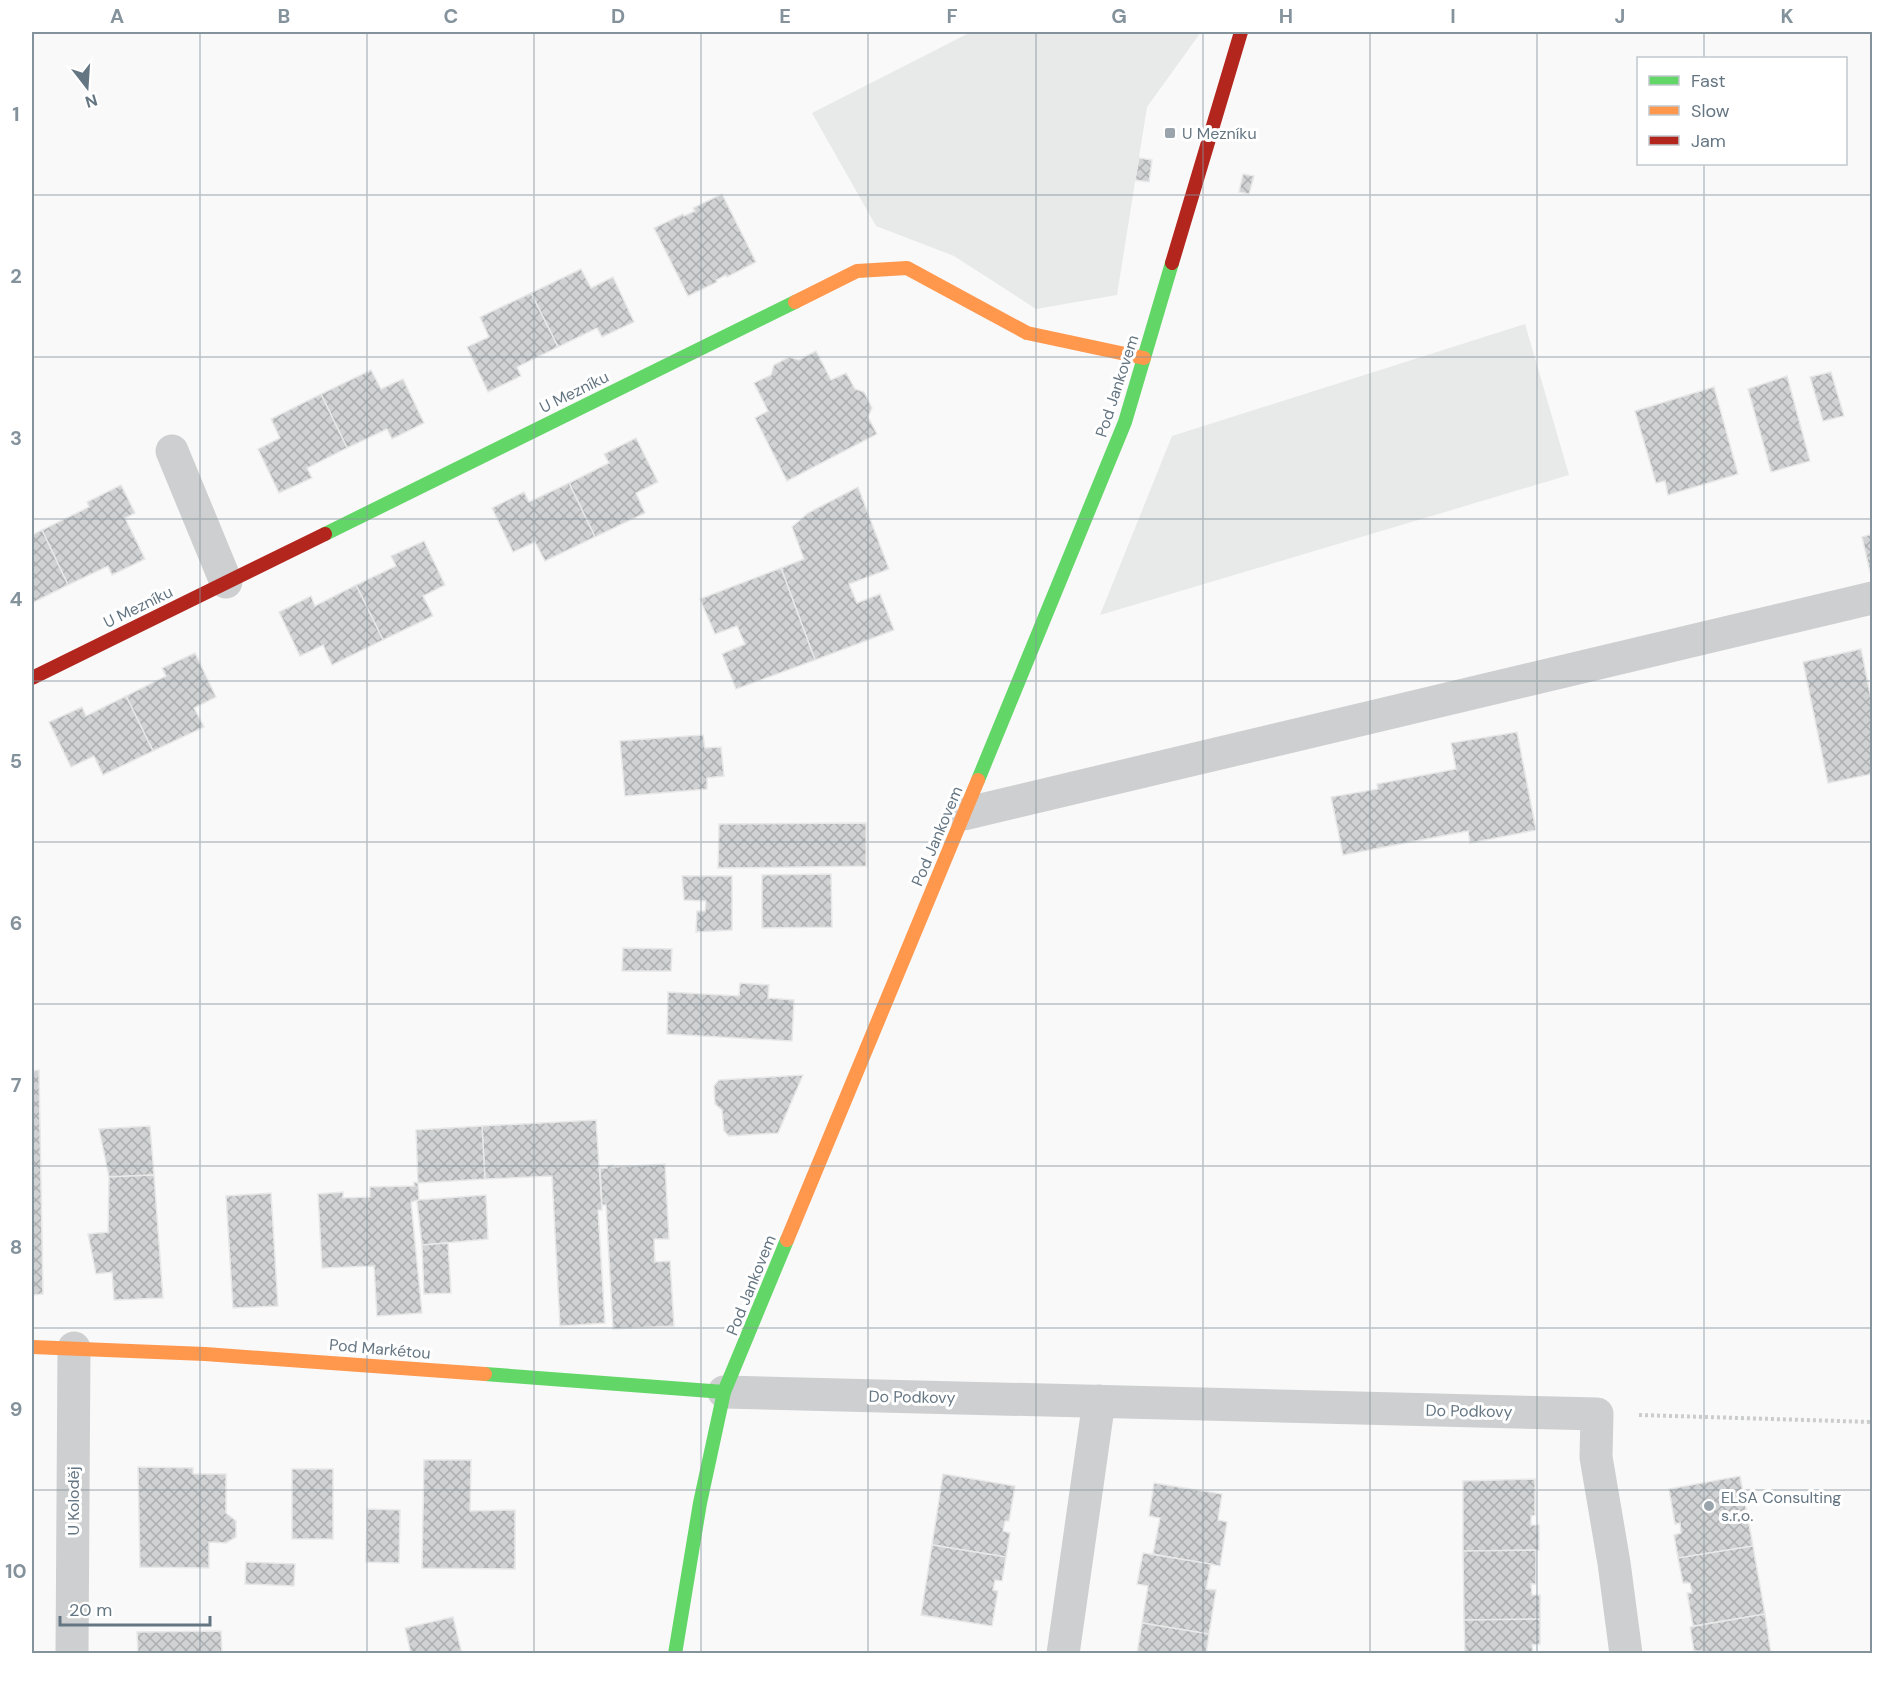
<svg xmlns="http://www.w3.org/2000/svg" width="1904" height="1685" viewBox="0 0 1904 1685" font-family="'DM Sans',sans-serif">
  <defs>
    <pattern id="building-cross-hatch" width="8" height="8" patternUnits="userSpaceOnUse" patternTransform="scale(1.5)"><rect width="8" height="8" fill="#d0d2d3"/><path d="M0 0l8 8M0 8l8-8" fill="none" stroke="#acafb1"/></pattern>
  </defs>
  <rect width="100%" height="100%" fill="#f9f9f9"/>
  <g fill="#e8e9e9">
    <path d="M971,32H1201L1147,107L1117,295L1036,309L954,256L876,226L812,113Z"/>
    <path d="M1525,324L1569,475L1100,615L1172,436Z"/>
  </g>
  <g fill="url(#building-cross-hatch)" stroke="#e8e8e8" stroke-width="1.5">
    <path d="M1139,158L1152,160L1149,182L1135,180Z"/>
    <path d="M1243,174L1254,176L1249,194L1239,192Z"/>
    <path d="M722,194L756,262L727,277L726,275L716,280L717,282L688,296L654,228L683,214L684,216L695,211L693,208Z"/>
    <path d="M581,269L591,288L613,277L634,322L602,337L597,328L558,347L531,293Z"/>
    <path d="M531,293L558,347L517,367L521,376L488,392L467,347L489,337L480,317Z"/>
    <path d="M816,351L831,380L846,373L855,389L864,392L872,408L868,417L877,434L787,481L755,418L768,411L754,383L771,375L774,365L789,357L799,360Z"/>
    <path d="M371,370L381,389L403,379L424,423L392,439L387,429L347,448L321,394Z"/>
    <path d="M1831,372L1844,416L1823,421L1810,377Z"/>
    <path d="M1787,376L1810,461L1771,472L1748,389Z"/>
    <path d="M1714,387L1738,474L1668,495L1665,481L1656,483L1635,411Z"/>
    <path d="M321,394L347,448L307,468L312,478L279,493L258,449L280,438L271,419Z"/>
    <path d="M636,438L658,482L636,493L645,513L595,537L569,483L609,463L604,454Z"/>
    <path d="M569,483L595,537L545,561L535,542L513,552L492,508L524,492L529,502Z"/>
    <path d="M121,485L135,513L125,518L145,559L112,575L108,566L68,585L42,530L89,507L87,502Z"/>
    <path d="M858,487L889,569L849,584L857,603L880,594L894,630L815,660L781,568L804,559L792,527L808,513Z"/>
    <path d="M42,530L68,585L32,603V535Z"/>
    <path d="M1872,534V571L1870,572L1862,537Z"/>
    <path d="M424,541L445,585L423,596L433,616L383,640L356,585L396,566L391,556Z"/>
    <path d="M781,568L815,660L736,689L722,654L745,644L737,626L715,634L700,599Z"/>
    <path d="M356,585L383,640L332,665L323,645L300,656L279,612L311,596L315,606Z"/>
    <path d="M1861,649L1872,703V774L1828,783L1803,662Z"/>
    <path d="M195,653L216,697L194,708L204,727L153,751L126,696L166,676L162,668Z"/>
    <path d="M126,696L153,751L103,775L94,756L71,767L49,722L82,707L86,716Z"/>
    <path d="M1517,732L1536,830L1470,843L1468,831L1343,855L1331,797L1378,789L1377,784L1456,769L1451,743Z"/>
    <path d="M703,735L705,748L721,747L724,776L707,778V789L625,796L620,741Z"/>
    <path d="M866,823V866L718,868L719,824Z"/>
    <path d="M831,874L832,927L762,928V875Z"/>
    <path d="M682,876H732V930L696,932L697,911H705L706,901L684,900Z"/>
    <path d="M623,948L672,949L671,971H622Z"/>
    <path d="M740,983L769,985L768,998L794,1000L792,1041L667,1034L668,992L739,996Z"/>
    <path d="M39,1070L43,1294L32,1295V1071Z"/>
    <path d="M803,1075L778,1133L729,1136L724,1131L722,1110L715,1104L714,1086L719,1080Z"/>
    <path d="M596,1120L602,1210H598L605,1323L560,1326L552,1176L485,1179L482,1126Z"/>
    <path d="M150,1126L154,1175L109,1177L99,1129Z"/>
    <path d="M482,1126L485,1179L418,1183L416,1130Z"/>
    <path d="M665,1164L669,1239H654L655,1262L670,1261L674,1326L613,1329L606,1205H602L600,1168H607V1166L613,1165V1167Z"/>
    <path d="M154,1175L163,1298L114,1300L112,1272L96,1274L88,1234L108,1232L109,1177Z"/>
    <path d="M414,1182L418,1183L419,1200L411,1202L422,1313L377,1316L374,1266L322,1268L318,1194L343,1192V1198L370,1197V1187L414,1186Z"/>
    <path d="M271,1193L278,1306L233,1308L226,1196Z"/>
    <path d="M486,1195L488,1239L422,1245L417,1202L419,1200Z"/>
    <path d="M448,1243L451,1293L424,1294L422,1245Z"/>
    <path d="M424,1460H471L470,1511L515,1510V1569L422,1568Z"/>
    <path d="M138,1467L193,1468V1474H226V1513L236,1521V1537L226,1543L209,1542V1568L140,1567Z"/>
    <rect x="292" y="1469" width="41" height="70"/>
    <path d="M943,1474L1015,1486L1009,1521H1005L1003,1531L1010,1533L1006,1557L932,1545Z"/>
    <path d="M1740,1476L1753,1546L1678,1558L1674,1535L1681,1533L1680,1523L1675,1524L1669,1489Z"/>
    <path d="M1535,1479V1515L1531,1516V1525H1539V1550L1463,1551V1481Z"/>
    <path d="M1154,1483L1222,1494L1218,1520L1227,1522L1220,1566L1153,1554L1160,1518L1149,1516Z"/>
    <path d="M367,1509L400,1510L399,1563L366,1562Z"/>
    <path d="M932,1545L1006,1557L1002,1581L995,1580L993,1590L998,1591L992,1626L921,1615Z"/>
    <path d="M1753,1546L1765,1614L1693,1626L1687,1593H1692L1690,1583H1683L1678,1558Z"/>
    <path d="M1536,1550V1584H1531L1532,1595H1540V1619L1464,1620L1463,1551Z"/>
    <path d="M1143,1553L1211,1564L1206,1589L1216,1590L1209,1634L1142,1623L1148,1586L1137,1584Z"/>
    <path d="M246,1562L295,1564L294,1586L245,1584Z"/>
    <path d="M1765,1614L1771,1654H1703L1702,1651H1694L1690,1627Z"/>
    <path d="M453,1617L462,1654H411L405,1628Z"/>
    <path d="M1540,1619V1644L1532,1645L1533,1654H1465L1464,1620Z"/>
    <path d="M1142,1623L1209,1634L1206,1654H1137Z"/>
    <path d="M221,1631L222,1654H138L137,1632Z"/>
  </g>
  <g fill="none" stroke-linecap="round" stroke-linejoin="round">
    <path stroke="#cbcccd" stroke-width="4" stroke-dasharray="3 3" stroke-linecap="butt" d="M1639,1415L1872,1422"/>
    <g stroke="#cecfd0" stroke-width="33">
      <path d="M172,451L226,582"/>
      <path d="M964,814L1872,598"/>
      <path d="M724,1392L1597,1414L1596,1457L1614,1563L1626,1654"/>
      <path d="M72,1654L74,1348"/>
      <path d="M1063,1654L1099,1401"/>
    </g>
    <g stroke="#63d668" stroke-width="14">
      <path d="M325,534L795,302"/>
      <path d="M978,780L1125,422L1172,263"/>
      <path d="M485,1374L724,1392"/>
      <path d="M675,1654L700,1503L724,1392L787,1240"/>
    </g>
    <g stroke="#ff974d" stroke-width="14">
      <path d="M795,302L857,271L907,268L1027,333L1144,358"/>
      <path d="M787,1240L978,780"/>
      <path d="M32,1347L205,1354L485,1374"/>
    </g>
    <g stroke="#b3261e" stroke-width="14">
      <path d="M1172,263L1241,32"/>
      <path d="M32,678L325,534"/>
    </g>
  </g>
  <path fill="none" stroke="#84929c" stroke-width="1.5" stroke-opacity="0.55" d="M200,32V1654M367,32V1654M534,32V1654M701,32V1654M868,32V1654M1036,32V1654M1203,32V1654M1370,32V1654M1537,32V1654M1704,32V58M1704,164V1654M32,195H1872M32,357H1872M32,519H1872M32,681H1872M32,842H1872M32,1004H1872M32,1166H1872M32,1328H1872M32,1490H1872"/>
  <g fill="#99a4ac" stroke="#fff" stroke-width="2">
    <rect x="1164" y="127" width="12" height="12" rx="3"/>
    <circle cx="1709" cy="1506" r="6"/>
  </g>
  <g text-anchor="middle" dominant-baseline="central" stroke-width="6" stroke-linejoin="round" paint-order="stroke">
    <g font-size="16" fill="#657683" stroke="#fff" text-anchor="start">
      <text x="1182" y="133">U Mezníku</text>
      <text x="1721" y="1497">ELSA Consulting<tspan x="1721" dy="18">s.r.o.</tspan></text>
    </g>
    <g font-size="16" fill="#657683" stroke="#fff">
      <text transform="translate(1117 386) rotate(-72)">Pod Jankovem</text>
      <text transform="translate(574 392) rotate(-26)">U Mezníku</text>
      <text transform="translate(138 607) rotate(-26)">U Mezníku</text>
      <text transform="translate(937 836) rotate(-67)">Pod Jankovem</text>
      <text transform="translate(751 1285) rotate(-68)">Pod Jankovem</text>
      <text transform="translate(380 1349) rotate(5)">Pod Markétou</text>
      <text transform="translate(912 1397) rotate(1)">Do Podkovy</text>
      <text transform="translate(1469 1411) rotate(1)">Do Podkovy</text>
      <text transform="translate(73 1501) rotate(-90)">U Koloděj</text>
    </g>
  </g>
  <rect width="1904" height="1685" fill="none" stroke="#ffffff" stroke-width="66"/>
  <rect x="1637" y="57" width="210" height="108" fill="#ffffff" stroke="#c1c8cd" stroke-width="1.5"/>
  <rect x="1649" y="76" width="30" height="9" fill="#63d668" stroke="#c1c8cd" stroke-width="1.5"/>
  <text x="1691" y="87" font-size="18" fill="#657683">Fast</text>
  <rect x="1649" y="106" width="30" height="9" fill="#ff974d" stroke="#c1c8cd" stroke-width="1.5"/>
  <text x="1691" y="117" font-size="18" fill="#657683">Slow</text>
  <rect x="1649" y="136" width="30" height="9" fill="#b3261e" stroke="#c1c8cd" stroke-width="1.5"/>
  <text x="1691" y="147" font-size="18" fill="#657683">Jam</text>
  <g transform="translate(87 87) rotate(163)" stroke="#ffffff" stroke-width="4.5" paint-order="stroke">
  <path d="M0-4.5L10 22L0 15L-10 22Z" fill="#657683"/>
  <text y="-9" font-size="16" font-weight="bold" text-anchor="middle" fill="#657683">N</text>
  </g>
  <path d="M60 1616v9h150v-9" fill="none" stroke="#657683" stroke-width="3"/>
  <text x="69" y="1616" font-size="18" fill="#657683" stroke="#ffffff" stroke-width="4.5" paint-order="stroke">20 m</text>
  <rect x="33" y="33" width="1838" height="1619" fill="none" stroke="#84929c" stroke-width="2"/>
  <g font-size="20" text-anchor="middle" font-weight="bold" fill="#84929c">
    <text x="117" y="23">A</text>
    <text x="284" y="23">B</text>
    <text x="451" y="23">C</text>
    <text x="618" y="23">D</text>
    <text x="785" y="23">E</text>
    <text x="952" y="23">F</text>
    <text x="1119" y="23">G</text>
    <text x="1286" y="23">H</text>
    <text x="1453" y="23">I</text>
    <text x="1620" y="23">J</text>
    <text x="1787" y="23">K</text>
    <text x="16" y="121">1</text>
    <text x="16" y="283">2</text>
    <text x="16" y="445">3</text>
    <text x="16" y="606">4</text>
    <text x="16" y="768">5</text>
    <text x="16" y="930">6</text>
    <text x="16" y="1092">7</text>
    <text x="16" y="1254">8</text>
    <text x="16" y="1416">9</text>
    <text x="16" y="1578">10</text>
  </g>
</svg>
